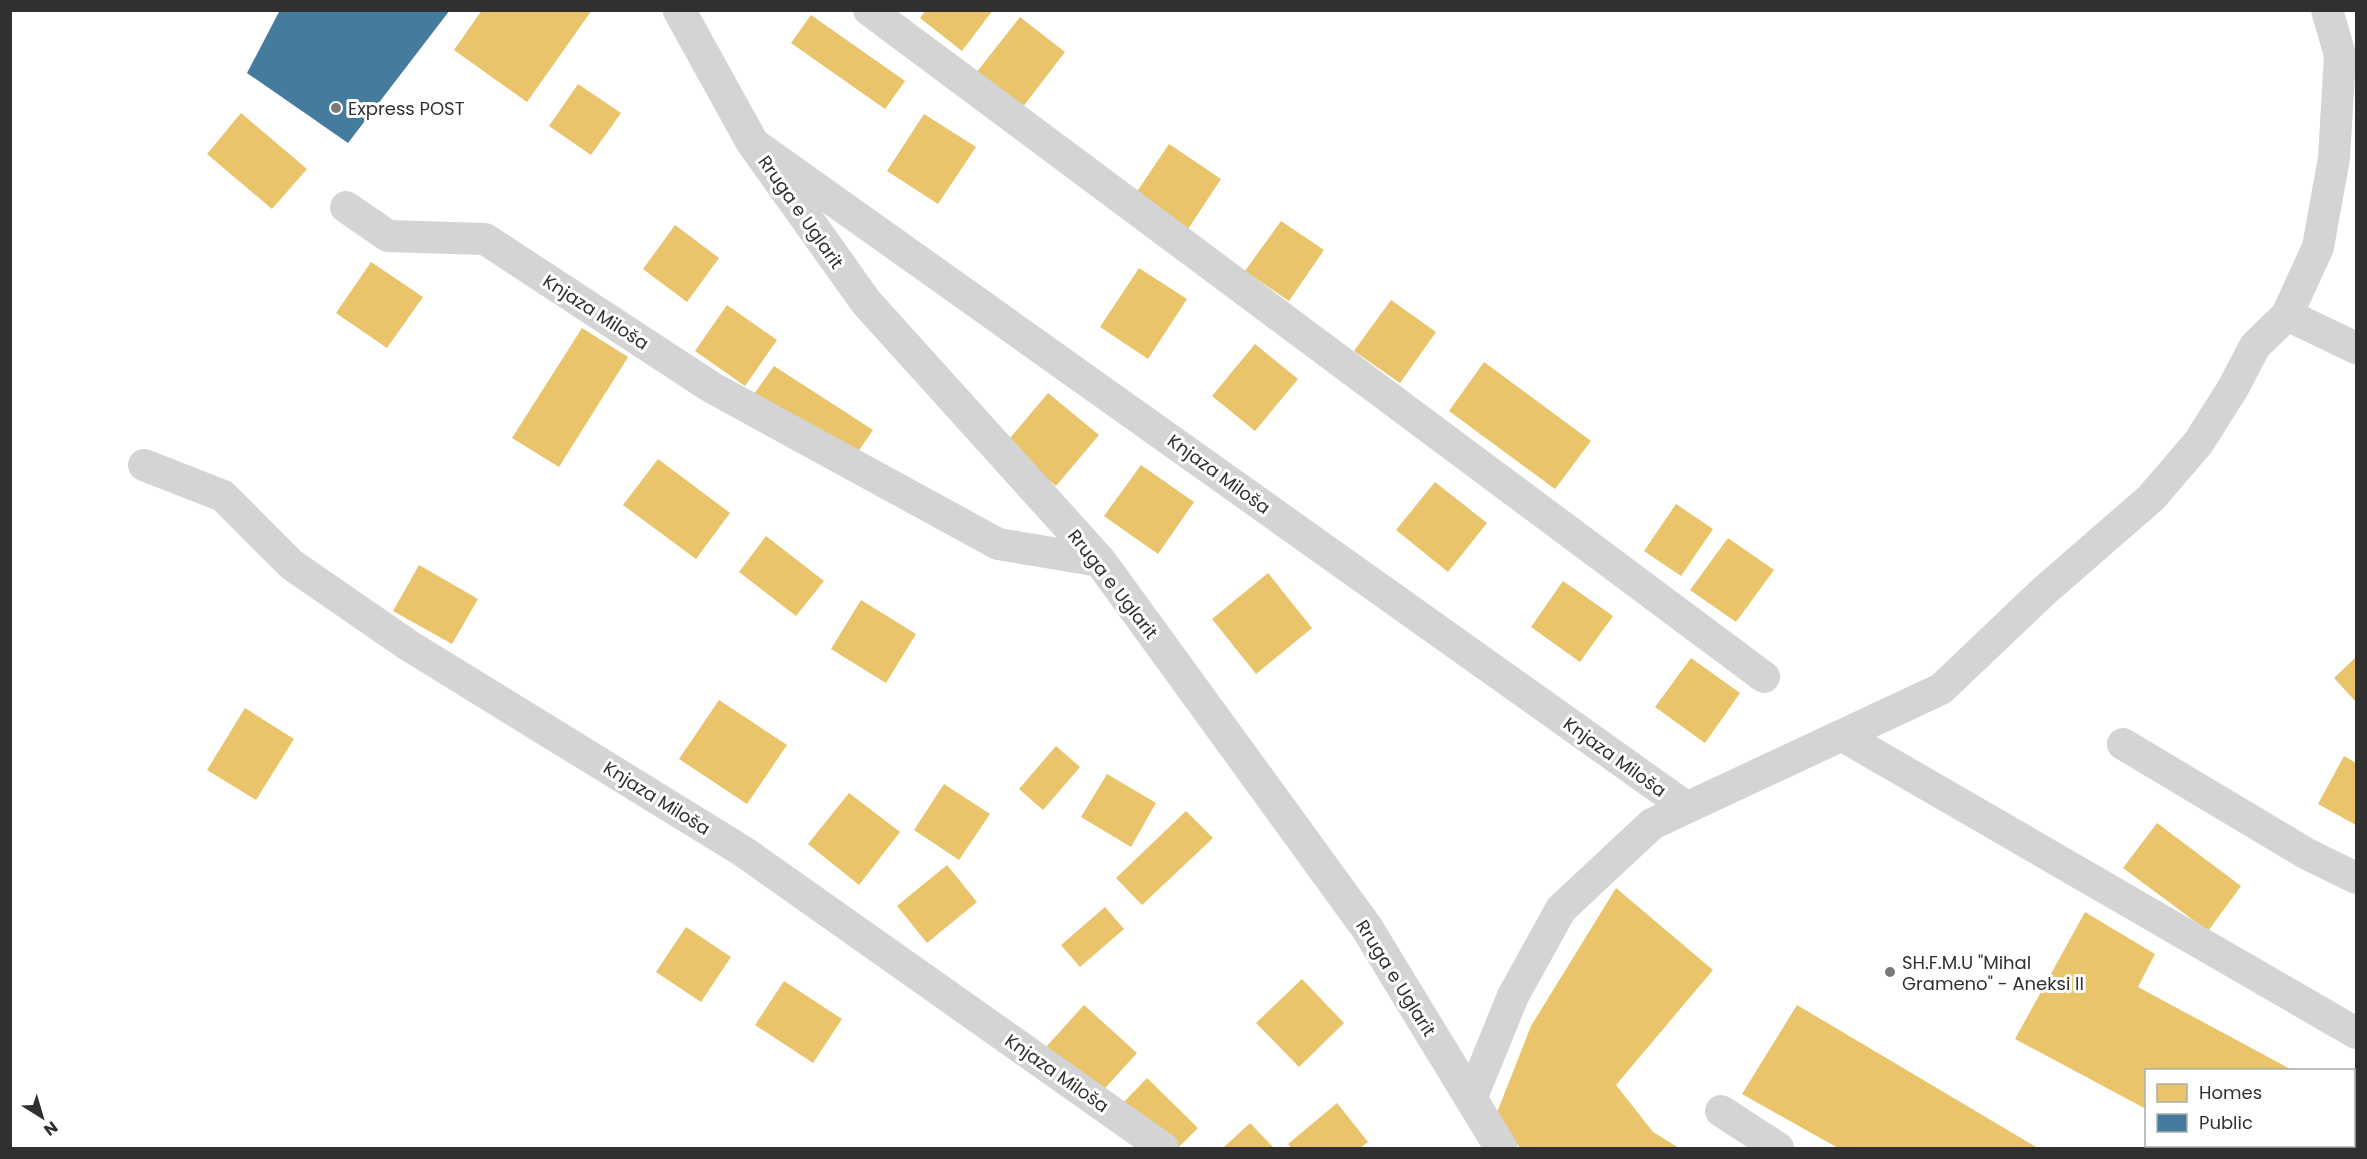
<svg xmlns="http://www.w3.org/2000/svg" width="2367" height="1159" viewBox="0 0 2367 1159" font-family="Poppins,sans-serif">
  <rect width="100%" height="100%" fill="#fff"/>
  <g fill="#e9c46a">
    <path d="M482,10H592L527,102L454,50Z"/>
    <path d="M926,10H993L962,51L920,18Z"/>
    <path d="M811,15L905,81L885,109L791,43Z"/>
    <path d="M1020,17L1065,52L1022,108L976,73Z"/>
    <path d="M578,84L621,113L591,155L549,126Z"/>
    <path d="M241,113L307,169L272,209L207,154Z"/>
    <path d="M924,114L976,147L938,204L887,171Z"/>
    <path d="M1169,144L1221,179L1188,229L1136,193Z"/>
    <path d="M1281,221L1324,250L1289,301L1245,271Z"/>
    <path d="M675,225L719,258L687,302L643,269Z"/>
    <path d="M371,262L423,297L387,348L336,313Z"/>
    <path d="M1139,268L1187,299L1148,359L1100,327Z"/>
    <path d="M1391,300L1436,332L1400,383L1354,351Z"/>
    <path d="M727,305L777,340L745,386L695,351Z"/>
    <path d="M582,328L628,357L559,467L512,438Z"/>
    <path d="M1255,344L1298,379L1255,431L1212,396Z"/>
    <path d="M1484,362L1591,441L1555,489L1449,411Z"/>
    <path d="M774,366L873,430L853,459L754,394Z"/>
    <path d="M1048,393L1099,435L1056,486L1005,444Z"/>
    <path d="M658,459L730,513L696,559L623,505Z"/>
    <path d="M1141,465L1194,502L1158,554L1104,516Z"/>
    <path d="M1435,482L1487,523L1448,572L1396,530Z"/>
    <path d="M1676,504L1713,529L1681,576L1644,551Z"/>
    <path d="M766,536L824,581L796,616L739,572Z"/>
    <path d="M1728,538L1774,570L1736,622L1690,590Z"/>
    <path d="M419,565L478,599L452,644L393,611Z"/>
    <path d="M1268,573L1312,628L1256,674L1212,619Z"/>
    <path d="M1563,581L1613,616L1580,662L1531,627Z"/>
    <path d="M861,600L916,634L886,683L831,649Z"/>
    <path d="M2356,657V702L2334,678Z"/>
    <path d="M1691,658L1740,693L1705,743L1655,707Z"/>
    <path d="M719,700L787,745L747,804L679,759Z"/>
    <path d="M245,708L294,739L256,800L207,770Z"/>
    <path d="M1056,746L1080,767L1043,810L1019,789Z"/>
    <path d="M2344,756L2356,763V825L2318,804Z"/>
    <path d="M1107,774L1156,803L1131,847L1081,817Z"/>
    <path d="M944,784L990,814L959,860L914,830Z"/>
    <path d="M849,793L900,832L859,885L808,844Z"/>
    <path d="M1186,811L1213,838L1142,905L1116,878Z"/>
    <path d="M2157,823L2241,886L2208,931L2123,868Z"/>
    <path d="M947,865L977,902L927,943L897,906Z"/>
    <path d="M1616,888L1713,970L1616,1085L1653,1132L1679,1148H1520L1496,1115L1531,1026Z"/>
    <path d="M1105,907L1124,929L1080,967L1061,945Z"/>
    <path d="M2085,912L2155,954L2138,987L2292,1070H2146V1109L2015,1039Z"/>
    <path d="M686,927L731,957L701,1002L656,972Z"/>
    <path d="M1302,979L1344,1023L1299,1067L1256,1023Z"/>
    <path d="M784,981L842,1019L813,1063L755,1025Z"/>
    <path d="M1084,1005L1137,1053L1098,1096L1046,1047Z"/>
    <path d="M1797,1005L2038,1148H1838L1742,1094Z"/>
    <path d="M1147,1078L1198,1128L1178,1148L1123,1103Z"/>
    <path d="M1337,1103L1368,1142L1360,1148H1291L1288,1144Z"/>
    <path d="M2354,1104L2356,1105V1148H2221L2215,1146H2354Z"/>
    <path d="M1250,1123L1274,1148H1223Z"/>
  </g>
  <path fill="#457b9d" d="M280,10H450L348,143L247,73Z"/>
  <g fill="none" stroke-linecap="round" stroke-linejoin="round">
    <g stroke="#d4d4d4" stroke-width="32">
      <path d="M869,10L1764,677"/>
      <path d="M757,146L1686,807"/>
      <path d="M346,207L388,236L485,239L711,387L998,544L1100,561"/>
      <path d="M2287,315L2356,348"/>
      <path d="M144,465L223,496L292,565L408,645L744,852L1163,1148"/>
      <path d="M1843,736L2356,1033"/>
      <path d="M2123,744L2307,854L2356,878"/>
      <path d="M1471,1099L1513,996L1561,909L1652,824L1941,689L2044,591L2151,498L2199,442L2233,388L2255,346L2287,315L2318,247L2334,158L2340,55L2327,10"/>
      <path d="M1721,1111L1778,1148"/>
    </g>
    <path stroke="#d4d4d4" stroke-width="33" d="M679,10L752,142L866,302L1100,561L1367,928L1501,1148"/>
  </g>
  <g fill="#787878" stroke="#fff" stroke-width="2">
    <circle cx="336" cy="108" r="6"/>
    <circle cx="1890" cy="972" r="6"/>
  </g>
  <g text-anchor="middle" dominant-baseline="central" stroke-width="6" stroke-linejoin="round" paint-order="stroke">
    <g font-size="18" fill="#303030" stroke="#fff" text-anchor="start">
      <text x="348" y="108">Express POST</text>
      <text x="1902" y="962">SH.F.M.U "Mihal<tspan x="1902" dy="21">Grameno" - Aneksi II</tspan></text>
    </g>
    <g font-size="18" fill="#303030" stroke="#fff">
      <text transform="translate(801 212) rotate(55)">Rruga e Uglarit</text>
      <text transform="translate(596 312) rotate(33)">Knjaza Miloša</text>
      <text transform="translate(1219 474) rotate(36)">Knjaza Miloša</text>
      <text transform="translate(1113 584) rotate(52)">Rruga e Uglarit</text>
      <text transform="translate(1615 757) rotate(36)">Knjaza Miloša</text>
      <text transform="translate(657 798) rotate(32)">Knjaza Miloša</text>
      <text transform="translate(1396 978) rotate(58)">Rruga e Uglarit</text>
      <text transform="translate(1057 1073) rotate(35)">Knjaza Miloša</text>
    </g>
  </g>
  <rect width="2367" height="1159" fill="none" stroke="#303030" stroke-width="24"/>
  <rect x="2145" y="1069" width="210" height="78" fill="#ffffff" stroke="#acacac" stroke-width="1.5"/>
  <rect x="2157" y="1084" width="30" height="18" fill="#e9c46a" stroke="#acacac" stroke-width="1.5"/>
  <text x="2199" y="1099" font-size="18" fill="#303030">Homes</text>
  <rect x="2157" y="1114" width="30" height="18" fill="#457b9d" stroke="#acacac" stroke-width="1.5"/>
  <text x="2199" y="1129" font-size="18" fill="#303030">Public</text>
  <g transform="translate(42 1117) rotate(143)" stroke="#ffffff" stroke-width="4.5" paint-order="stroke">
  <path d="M0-4.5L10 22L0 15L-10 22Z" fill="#303030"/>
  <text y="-9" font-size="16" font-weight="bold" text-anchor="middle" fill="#303030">N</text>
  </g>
</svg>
